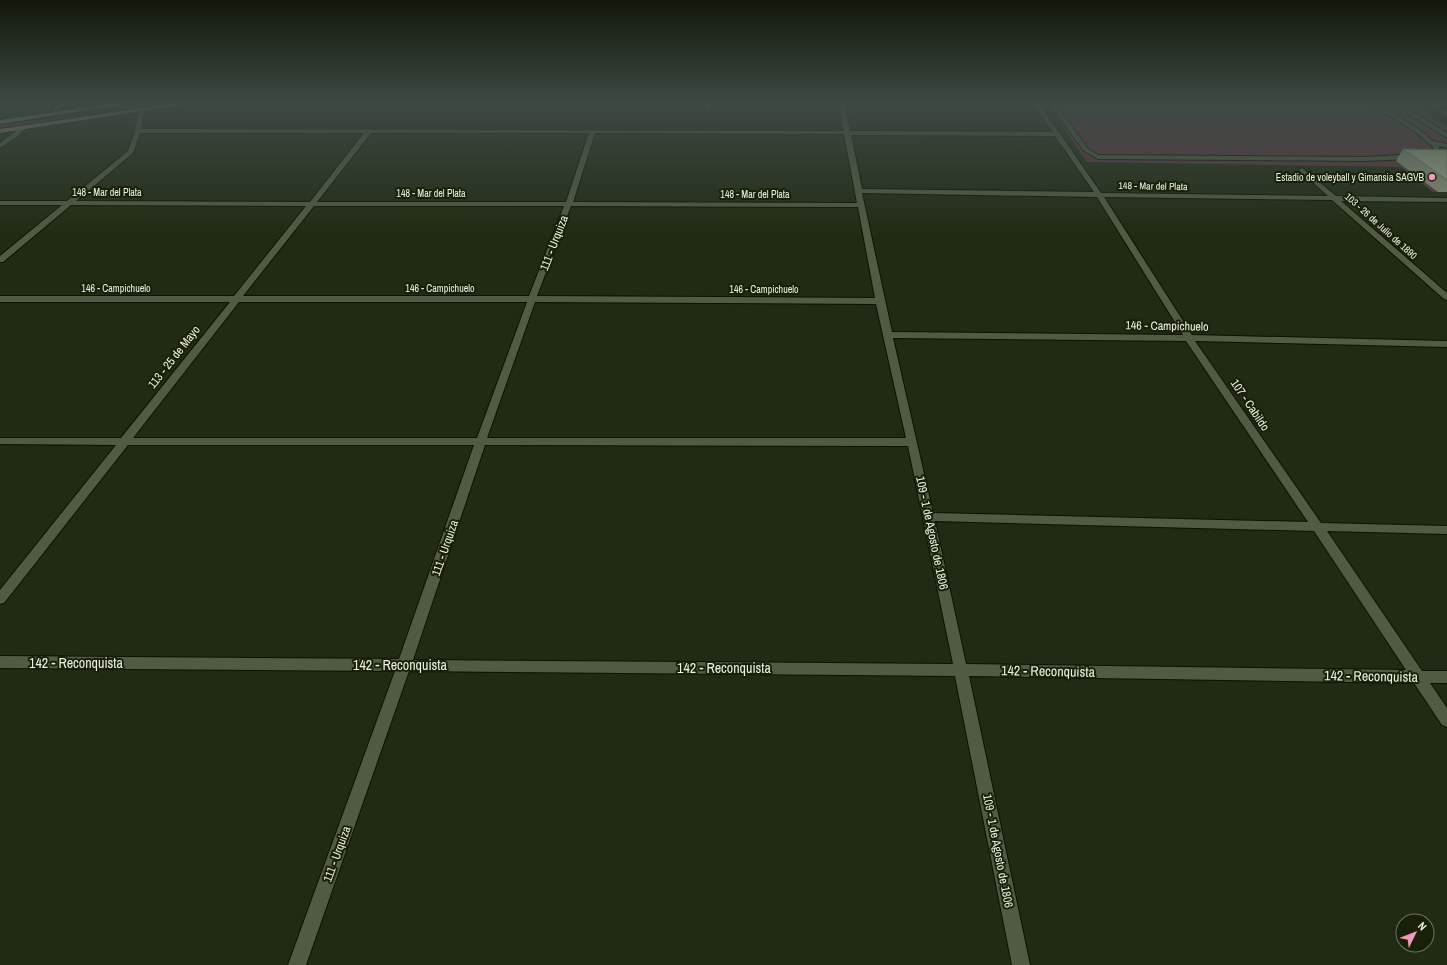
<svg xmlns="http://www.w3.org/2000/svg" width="1447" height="965" viewBox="0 0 1447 965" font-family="'Archivo Narrow',sans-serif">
  <rect width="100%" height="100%" fill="#212a12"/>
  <g fill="#5f3644">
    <path d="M1047,102H1410L1447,126V192H1433L1401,167L1087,162Z"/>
    <path d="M122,110H118L0,128V125Z"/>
  </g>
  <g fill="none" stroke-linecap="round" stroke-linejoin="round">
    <g stroke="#0b1200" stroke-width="2">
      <g id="service">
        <path d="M706,102H712L711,111L706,110Z"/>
        <path d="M1048,102H1054L1088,149L1099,155L1365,157L1434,153L1432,145L1429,144L1416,132L1366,102H1374L1390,111L1420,130L1433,141L1447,144V148L1439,146L1440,154L1432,158L1365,161L1098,159L1084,151Z"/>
        <path d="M1390,102H1397L1447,133V138Z"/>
      </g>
    </g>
    <g stroke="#0b1200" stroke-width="2">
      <g id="minor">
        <path d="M62,102H69L59,110L55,116H51L50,115L55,108Z"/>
        <path d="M140,102H146L141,129L844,131L838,102H844L850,131L1053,132L1032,102H1038L1101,193L1328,196L1300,171L1299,170L1302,168L1336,196L1447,198V202L1341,201L1447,293V300L1444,299L1332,200L1104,197L1192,335L1447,341V347L1195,341L1321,523L1447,526V534L1327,531L1422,671H1447V683H1430L1447,708V727L1442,725L1414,683L969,676L1030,965H1012L955,676L409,671L306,965H288L395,671L0,668V656L399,659L474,445H128L4,603L0,604V590L116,445L0,444V438H121L230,302H0V296H234L306,206L71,205L3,262H0V256L62,205H0V201H67L128,151L135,131ZM140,133H364L310,202L76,201L133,153ZM371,133H589L566,202H317ZM595,133L844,134L857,203L573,202ZM851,135L1055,136L1094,192L862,189ZM862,193L1097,197L1183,335L892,332ZM314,206H564L529,296H243ZM571,206L858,207L875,298L537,296ZM239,302H527L477,438H133ZM535,302L876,304L906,438H487ZM893,338L1186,341L1308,522L933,513ZM485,445L908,446L953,664L413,660ZM935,521L1314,531L1406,670L966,664Z"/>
        <path d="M21,127L26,128L18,136L0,148V143Z"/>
      </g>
    </g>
    <g stroke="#0b1200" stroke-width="2">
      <path id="tertiary" d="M1425,102H1432L1447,111V116Z"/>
    </g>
    <g stroke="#0b1200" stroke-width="2">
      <g id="primary">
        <path d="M122,102H139L0,124V120Z"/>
        <path d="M183,102H200L0,133V129Z"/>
      </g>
    </g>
    <use href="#service" fill="#515b41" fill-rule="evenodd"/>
    <use href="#minor" fill="#515b41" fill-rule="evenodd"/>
    <use href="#tertiary" fill="#515b41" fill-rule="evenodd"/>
    <use href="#primary" fill="#a98185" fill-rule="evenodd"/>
  </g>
  <g fill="#8e987f">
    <path d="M1441,102H1447V106Z"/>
    <path d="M1403,149L1447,150V192H1438L1396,161Z"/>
  </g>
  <path fill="#a5b194" stroke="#747c68" d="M1403,149L1447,150V179H1446Z"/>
  <linearGradient id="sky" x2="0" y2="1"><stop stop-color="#12170a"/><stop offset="0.43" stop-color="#3d4a44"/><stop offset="1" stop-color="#3d4a44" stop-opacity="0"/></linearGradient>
  <rect width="1447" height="237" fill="url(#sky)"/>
  <circle fill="#f09ab7" stroke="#182008" stroke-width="1.5" cx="1432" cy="177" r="4"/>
  <g text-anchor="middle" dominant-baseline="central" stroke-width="4" stroke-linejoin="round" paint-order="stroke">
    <g font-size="10" fill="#edf3e4" stroke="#182008" text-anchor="end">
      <text x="1424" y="177">Estadio de voleyball y Gimansia SAGVB</text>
    </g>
    <g font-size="10" fill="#edf3e4" stroke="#182008">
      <text transform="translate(1153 186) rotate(1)">148 - Mar del Plata</text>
      <text x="107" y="192">148 - Mar del Plata</text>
      <text x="431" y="193">148 - Mar del Plata</text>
      <text x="755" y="194">148 - Mar del Plata</text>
      <text transform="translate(1381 226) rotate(42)">103 - 26 de Julio de 1890</text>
      <text x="116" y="288">146 - Campichuelo</text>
      <text x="440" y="288">146 - Campichuelo</text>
      <text x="764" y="289">146 - Campichuelo</text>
    </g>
    <g font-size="12" fill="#edf3e4" stroke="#182008">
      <text transform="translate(554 243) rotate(-69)">111 - Urquiza</text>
      <text transform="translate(1167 326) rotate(1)">146 - Campichuelo</text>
      <text transform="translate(174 357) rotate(-52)">113 - 25 de Mayo</text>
      <text transform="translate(1250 405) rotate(56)">107 - Cabildo</text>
      <text transform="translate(932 533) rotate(78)">109 - 1 de Agosto de 1806</text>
      <text transform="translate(445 548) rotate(-71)">111 - Urquiza</text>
      <text transform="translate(998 851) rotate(79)">109 - 1 de Agosto de 1806</text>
      <text transform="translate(337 854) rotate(-70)">111 - Urquiza</text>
    </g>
    <g font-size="14" fill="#edf3e4" stroke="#182008">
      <text x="76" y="663">142 - Reconquista</text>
      <text x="400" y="665">142 - Reconquista</text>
      <text x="724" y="668">142 - Reconquista</text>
      <text transform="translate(1048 671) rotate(1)">142 - Reconquista</text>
      <text transform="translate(1371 676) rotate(1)">142 - Reconquista</text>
    </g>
  </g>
  <g transform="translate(1415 933) rotate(47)"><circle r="19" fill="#182008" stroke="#6d7460"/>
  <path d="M0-3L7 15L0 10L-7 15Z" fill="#f09ab7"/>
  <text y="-6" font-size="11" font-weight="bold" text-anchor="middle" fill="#edf3e4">N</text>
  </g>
</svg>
